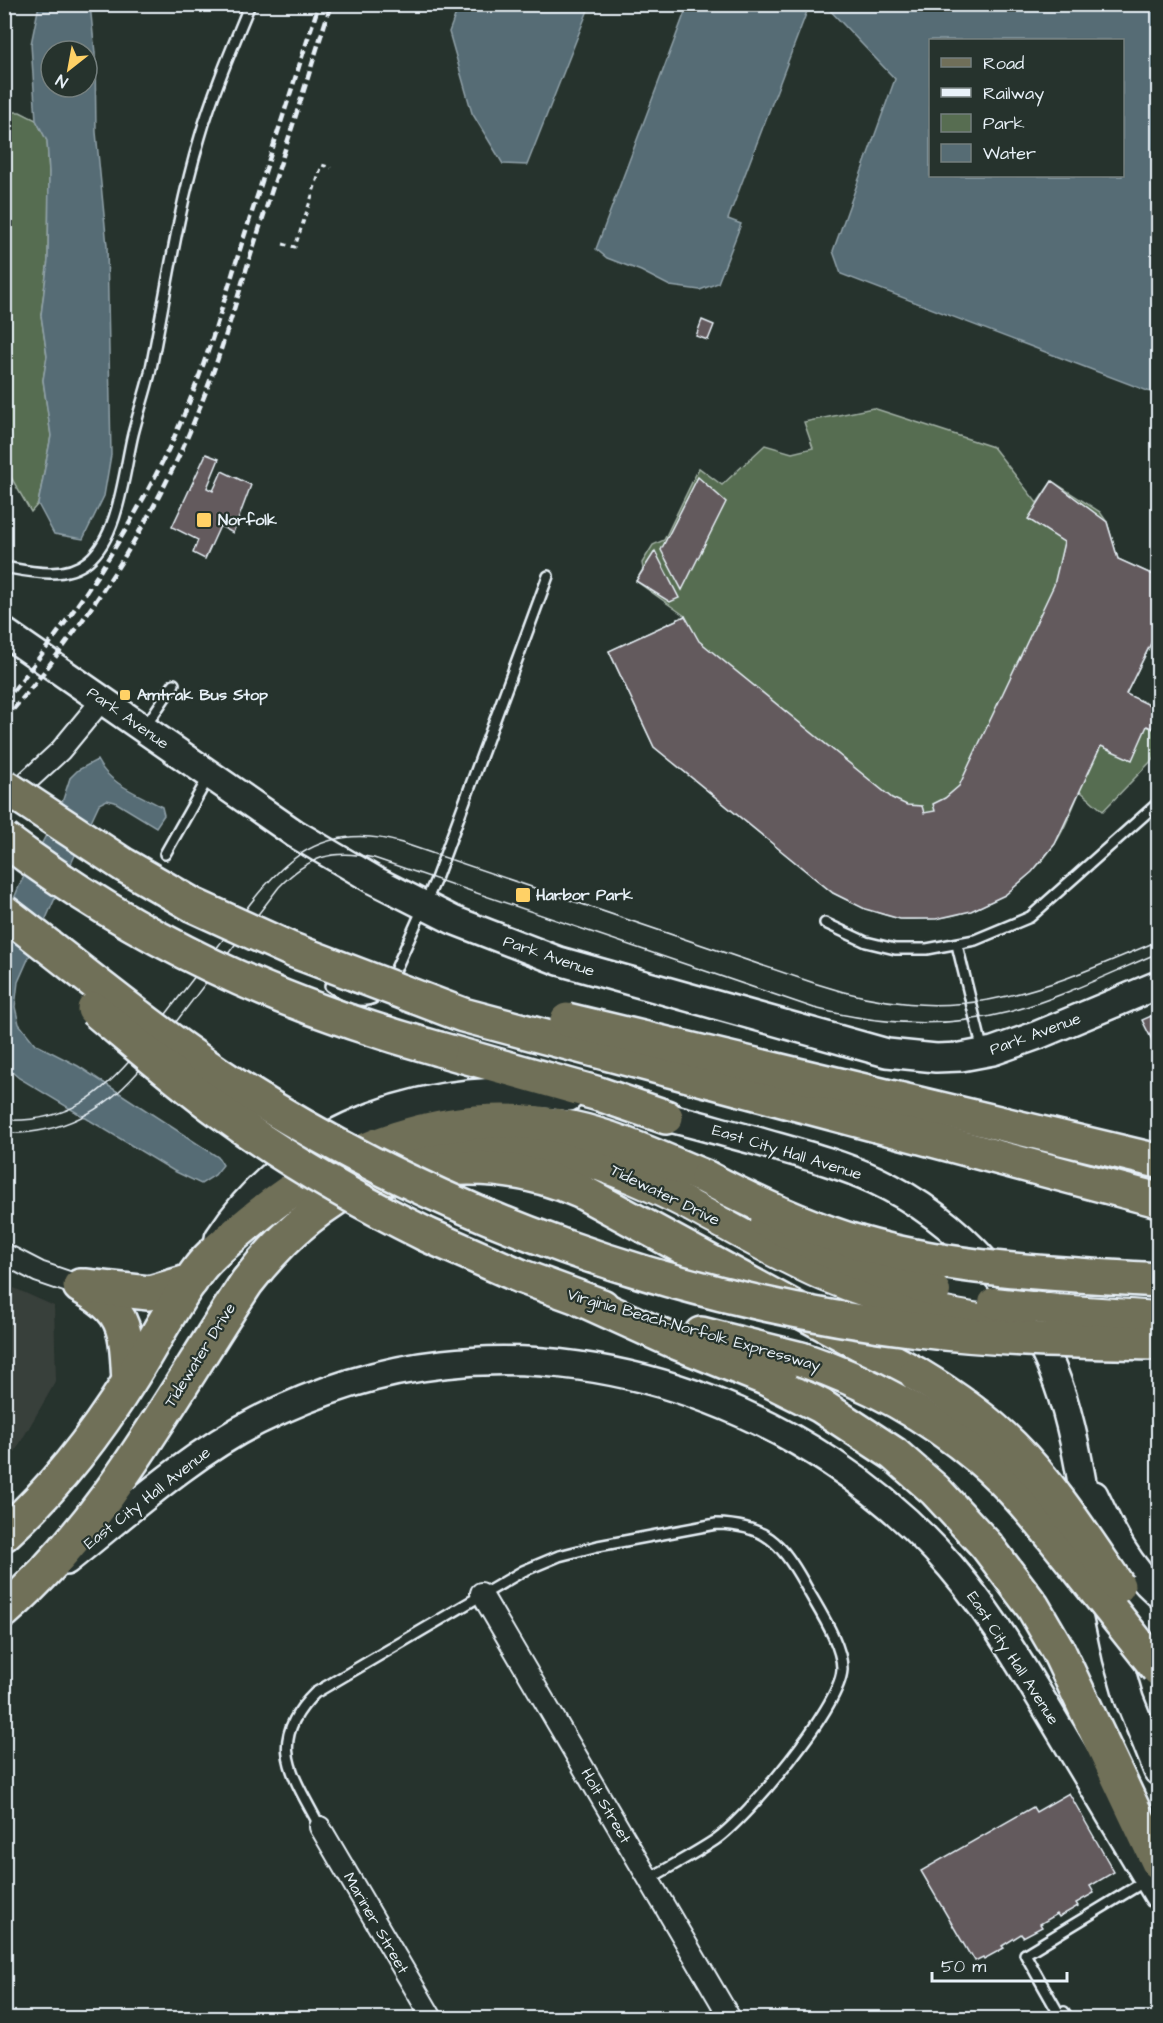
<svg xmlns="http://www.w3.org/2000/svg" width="1163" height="2023" viewBox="0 0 1163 2023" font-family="'Architects Daughter',sans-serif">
  <rect width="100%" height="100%" fill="#26332d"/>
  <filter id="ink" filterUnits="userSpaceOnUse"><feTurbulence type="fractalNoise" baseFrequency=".0167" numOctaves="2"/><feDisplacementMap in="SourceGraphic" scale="12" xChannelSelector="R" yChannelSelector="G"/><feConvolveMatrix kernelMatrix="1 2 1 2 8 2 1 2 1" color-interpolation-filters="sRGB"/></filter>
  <g filter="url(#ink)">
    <path fill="#393f3b" d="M5,1284L54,1306L56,1381L5,1469Z"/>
    <g fill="#576d51" stroke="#a0afa4" stroke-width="1.5">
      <path d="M4,112H20L36,120L47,141L49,172L48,260L41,315L47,356L43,380L51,436L38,504L31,512L5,467Z"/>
      <path d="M873,408L993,447L1037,503L1052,481L1100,512L1107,522L1118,559L1158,577V629L1126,694L1158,709V754L1103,811L1080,791C1072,809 1065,830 1054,845C1024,889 974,919 920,919C912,919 904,920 897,918C874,913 854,904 833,893L654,747L609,651L685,616L636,581L643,569L642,563L653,545L664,540L699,468L722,485L765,445L792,453L813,448L804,422Z"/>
    </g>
    <g fill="#566c74" stroke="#90a1a9" stroke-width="1.5" fill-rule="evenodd">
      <path d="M688,4L1158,5V395L841,274L833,251L895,79L825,5L809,6L728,219L741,224L718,283L700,290L670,286L641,271L607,258L596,249ZM930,40H1122V176H930Z"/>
      <path d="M39,5H90L95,53L96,132L107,246L111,455L104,496L83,539L54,534L38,504L51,436L43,380L47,356L41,315L48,260L49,172L47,141L36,120L31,44ZM51,51H87V87H51Z"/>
      <path d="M459,5H590L527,165L503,164L472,113L449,32Z"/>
      <path d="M97,760C110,785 139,794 162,807L164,815L156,827L115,802L107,800L99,804L56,896L18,982L15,1007L19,1024L35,1044L78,1066L218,1157L223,1165L215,1175L201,1184L174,1171L19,1078L5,1066V920L20,884L60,809L70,778L78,770Z"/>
    </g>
    <g fill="#645a5d" stroke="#e8f1f8" stroke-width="1.5">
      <path d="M702,320L714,325L708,340L696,336Z"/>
      <path d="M206,454L219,459L207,488L213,491L222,471L251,485L233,533L220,526L205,559L193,553L198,540L172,527Z"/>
      <path d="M698,477L726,502L682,590L661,550Z"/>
      <path d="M1052,481L1107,522L1118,559L1158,577V629L1126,694L1158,709V731L1147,726L1132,760L1101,746L1055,844L1032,872L1005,895L971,911L936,919H900L865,909L833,893L654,747L609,651L685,616L699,641L892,798L907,805L922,806L924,813L935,811L933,804L945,798L959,786L1054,585L1064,542L1028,519Z"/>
      <path d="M655,551L679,598L670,602L636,581Z"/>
      <path d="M1158,1013V1042L1154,1044L1142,1020Z"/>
      <path d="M1069,1793L1114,1872L1090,1886L1094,1893L1076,1903L1078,1906L1059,1917L1057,1914L1040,1924L1042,1927L1023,1937L1021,1934L1002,1946L1004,1948L984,1959L983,1957L975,1961L971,1954L970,1955L921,1871L1033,1807L1036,1812Z"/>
    </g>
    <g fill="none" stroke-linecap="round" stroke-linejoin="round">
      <g stroke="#e8f1f8" stroke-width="14">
        <g id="lane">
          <path d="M4,567C31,572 65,580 88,561C119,536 124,471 133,434C138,414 145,394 150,373C166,294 177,214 200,137C213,92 232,48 250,4"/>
          <path d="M145,727L174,684"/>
          <path d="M165,854L208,778"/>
          <path d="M825,923L866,942L895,949H927L975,940L1030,917L1158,803"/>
          <path d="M957,945L983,1051"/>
          <path d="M390,982L436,879L548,576"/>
          <path d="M330,986C344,996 366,1009 381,992"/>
          <path d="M320,1827C293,1775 265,1742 315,1693L523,1571L559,1556L598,1546L716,1524C765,1525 781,1542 804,1583C816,1606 843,1644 842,1670C839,1708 748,1817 715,1840C694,1854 671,1866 649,1879"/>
          <path d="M1059,2014L1025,1954L1147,1880"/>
          <path d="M1051,2018L1064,2012L1068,2018"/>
        </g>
      </g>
      <g stroke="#e8f1f8" stroke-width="24">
        <g id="street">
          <path d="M9,798L60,751L102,700"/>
          <path d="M4,1254L39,1272L80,1286"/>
          <path d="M481,1593L730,2018"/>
          <path d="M320,1827L432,2018"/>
        </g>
      </g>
      <g stroke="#e8f1f8" stroke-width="32">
        <g id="secondary">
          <path d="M4,632L294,833L374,880L453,920L559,961L887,1053L936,1058L961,1057L993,1051L1038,1035L1158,985"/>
          <path d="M648,1113C683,1120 718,1131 753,1140C794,1152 836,1162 875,1180C960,1220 1027,1295 1058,1384C1077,1437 1083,1494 1094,1549"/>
          <path d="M219,1238C293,1123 437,1076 569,1097"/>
          <path d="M1094,1495C1111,1531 1127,1566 1158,1593"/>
          <path d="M66,1561C128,1512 186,1457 257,1421C315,1392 378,1371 443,1364C622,1343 812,1419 935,1549C985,1602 1021,1665 1058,1727C1091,1783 1125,1839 1158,1895"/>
          <path d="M1105,1601L1117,1657L1129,1699L1158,1771"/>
        </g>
      </g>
      <g stroke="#e8f1f8" stroke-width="34">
        <path id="primary" d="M406,1163C510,1125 599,1158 691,1206"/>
      </g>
      <g stroke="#e8f1f8" stroke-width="38">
        <g id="highway">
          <path d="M439,1049L599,1094L666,1117"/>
          <path d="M425,1234L520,1276L602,1306"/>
          <path d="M80,1286C91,1292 103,1299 111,1308C129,1326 127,1358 129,1381"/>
          <path d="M85,1286L149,1293L191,1281"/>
          <path d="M581,1299L678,1343L765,1378L821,1406L894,1454L935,1490L987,1546L1033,1607L1058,1650L1158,1862"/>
          <path d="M701,1334L801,1359"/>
          <path d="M4,1534C53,1490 95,1436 130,1380C153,1344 173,1303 199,1269C211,1253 230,1239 245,1226C337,1147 450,1103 571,1128C618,1138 662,1160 707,1178"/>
          <path d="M4,1611C108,1520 172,1395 247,1282C278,1242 315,1206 362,1184C372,1179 386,1178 398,1176C461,1162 522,1165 582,1192L916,1374"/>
        </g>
      </g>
      <path stroke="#e8f1f8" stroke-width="3" stroke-dasharray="4.5 4.5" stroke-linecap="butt" d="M283,244L295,247L322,165L331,168"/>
      <use href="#lane" stroke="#26332d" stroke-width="9"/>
      <use href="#street" stroke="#26332d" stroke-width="20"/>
      <use href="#secondary" stroke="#26332d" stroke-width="27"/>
      <use href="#primary" stroke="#706f59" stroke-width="30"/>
      <use href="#highway" stroke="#706f59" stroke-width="33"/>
      <g stroke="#e8f1f8" stroke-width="1.5">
        <path d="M4,1120C66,1123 101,1096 139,1050C165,1015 192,980 219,945C268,880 307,815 402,843L817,984C954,1029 1033,994 1158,941"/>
        <path d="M4,1133C58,1135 102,1113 137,1073L279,887C308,857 333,848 374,858L814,1008C879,1025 944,1029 1009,1012C1060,998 1109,974 1158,953"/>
      </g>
      <g stroke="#e8f1f8" stroke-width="4.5" stroke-dasharray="9 4.5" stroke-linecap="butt">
        <path d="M4,702C77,613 142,515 186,410C208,357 224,301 241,246C267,166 293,85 319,4"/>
        <path d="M4,720C81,632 154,522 197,414C219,361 235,305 252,251C279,169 305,87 331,4"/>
      </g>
      <g stroke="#e8f1f8" stroke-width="34" stroke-linecap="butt">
        <g id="primary-bridge">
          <path d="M691,1206C735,1230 779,1256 825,1276C887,1302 953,1318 1021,1324"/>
          <path d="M766,1222C821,1251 876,1274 935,1291"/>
          <path d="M994,1303L1057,1310L1158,1317"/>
        </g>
      </g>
      <g stroke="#e8f1f8" stroke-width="38" stroke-linecap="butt">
        <g id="highway-bridge">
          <path d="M4,786L124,865L193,905L292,950L463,1015L1158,1200"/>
          <path d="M4,839C140,941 276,1004 439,1049"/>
          <path d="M4,912C82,971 156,1034 238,1087C443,1217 676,1301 918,1330C997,1340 1078,1341 1158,1343"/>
          <path d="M94,1009C136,1044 177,1080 221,1112C285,1159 354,1199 425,1234"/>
          <path d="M567,1020L1158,1161"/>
          <path d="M707,1178C760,1206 816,1232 874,1247C967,1271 1063,1274 1158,1280"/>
          <path d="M801,1359C866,1381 926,1413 979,1458C1015,1488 1044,1526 1073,1562C1102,1598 1130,1634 1158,1669"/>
          <path d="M916,1374C951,1395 984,1418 1012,1446C1053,1487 1085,1538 1118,1586"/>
        </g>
      </g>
      <use href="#primary-bridge" stroke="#706f59" stroke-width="30"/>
      <use href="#highway-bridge" stroke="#706f59" stroke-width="33"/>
    </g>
  </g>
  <g fill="#ffd166" stroke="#26332d" stroke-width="2">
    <rect x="196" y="512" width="16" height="16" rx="3"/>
    <rect x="119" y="689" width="12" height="12" rx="3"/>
    <rect x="515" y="887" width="16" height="16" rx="3"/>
  </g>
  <g text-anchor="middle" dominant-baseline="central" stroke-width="4.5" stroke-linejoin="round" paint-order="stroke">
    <g font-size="16" font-weight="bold" fill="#e8f1f8" stroke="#26332d" text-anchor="start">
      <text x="218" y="520">Norfolk</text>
      <text x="137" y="695">Amtrak Bus Stop</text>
      <text x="536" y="895">Harbor Park</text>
    </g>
    <g font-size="16" fill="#e8f1f8" stroke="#26332d">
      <text transform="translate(128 718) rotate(35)">Park Avenue</text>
      <text transform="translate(549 956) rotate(19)">Park Avenue</text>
      <text transform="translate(1035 1034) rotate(-20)">Park Avenue</text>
      <text transform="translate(787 1152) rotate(17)">East City Hall Avenue</text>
      <text transform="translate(665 1195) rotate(26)">Tidewater Drive</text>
      <text transform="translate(694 1330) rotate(16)">Virginia Beach-Norfolk Expressway</text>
      <text transform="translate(200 1355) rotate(-58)">Tidewater Drive</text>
      <text transform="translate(147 1498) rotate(-38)">East City Hall Avenue</text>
      <text transform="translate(1013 1658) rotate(57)">East City Hall Avenue</text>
      <text transform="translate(606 1806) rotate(60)">Holt Street</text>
      <text transform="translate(376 1923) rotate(60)">Mariner Street</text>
    </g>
  </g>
  <rect width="1163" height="2023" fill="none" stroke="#26332d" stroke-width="24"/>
  <rect x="12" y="12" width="1139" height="1999" fill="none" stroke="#e8f1f8" stroke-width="2" filter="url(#ink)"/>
  <rect x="929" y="39" width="195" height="138" fill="#26332d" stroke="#747f7e" stroke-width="1.5"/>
  <rect x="941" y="58" width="30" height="9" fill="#706f59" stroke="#747f7e" stroke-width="1.5"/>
  <text x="983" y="69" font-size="18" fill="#e8f1f8">Road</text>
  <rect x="941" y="88" width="30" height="9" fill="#e8f1f8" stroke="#747f7e" stroke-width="1.5"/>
  <text x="983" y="99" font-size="18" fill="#e8f1f8">Railway</text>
  <rect x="941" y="114" width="30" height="18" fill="#576d51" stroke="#747f7e" stroke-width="1.5"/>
  <text x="983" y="129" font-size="18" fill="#e8f1f8">Park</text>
  <rect x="941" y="144" width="30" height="18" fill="#566c74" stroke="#747f7e" stroke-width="1.5"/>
  <text x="983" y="159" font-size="18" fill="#e8f1f8">Water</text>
  <g transform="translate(69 69) rotate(211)"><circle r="28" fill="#26332d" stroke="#747f7e" stroke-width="1.5"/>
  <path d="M0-4.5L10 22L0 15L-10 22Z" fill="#ffd166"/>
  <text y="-9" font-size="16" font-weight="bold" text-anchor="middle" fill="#e8f1f8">N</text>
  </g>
  <path d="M932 1972v9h135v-9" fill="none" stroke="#e8f1f8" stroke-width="3"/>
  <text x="941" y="1972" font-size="18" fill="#e8f1f8" stroke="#26332d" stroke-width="4.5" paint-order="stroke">50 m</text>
</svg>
